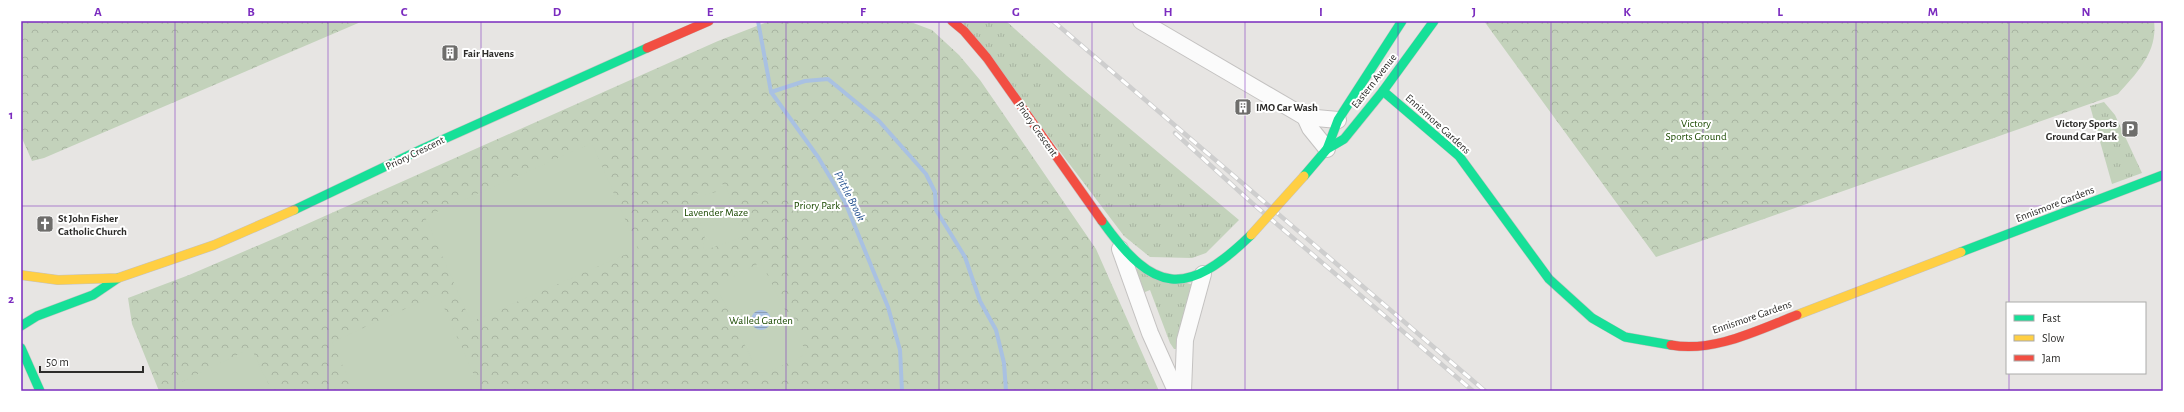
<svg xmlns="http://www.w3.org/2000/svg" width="2184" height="412" viewBox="0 0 2184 412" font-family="'Alegreya Sans',sans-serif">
  <defs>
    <pattern id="grass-tufts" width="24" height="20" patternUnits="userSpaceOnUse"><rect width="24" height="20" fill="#c3d2bb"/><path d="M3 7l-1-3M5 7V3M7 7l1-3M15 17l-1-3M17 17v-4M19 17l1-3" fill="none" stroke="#a8b4a1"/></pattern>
    <pattern id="park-crowns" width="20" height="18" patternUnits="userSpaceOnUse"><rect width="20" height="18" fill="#c3d2bb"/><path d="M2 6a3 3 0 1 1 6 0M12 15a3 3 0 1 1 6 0" fill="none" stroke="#a8b4a1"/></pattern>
    <pattern id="water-rules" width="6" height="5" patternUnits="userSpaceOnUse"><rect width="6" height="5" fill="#a9c1e2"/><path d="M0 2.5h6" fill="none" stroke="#8a9db7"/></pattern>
  </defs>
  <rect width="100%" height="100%" fill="#e7e5e3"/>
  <g fill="url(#grass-tufts)">
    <path d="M961,21H1006L1067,76L1239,220L1206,253L1192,258L1150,257L1124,236Z"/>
    <path d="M2104,102L2115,115L2142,173L2112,184L2090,106Z"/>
    <path d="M1127,266L1194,285L1178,349H1174L1170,343L1150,290L1140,294Z"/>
  </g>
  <g fill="url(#park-crowns)">
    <path d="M21,21H363L44,158L32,161L21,136Z"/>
    <path d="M770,21H908L932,30L959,55L980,80L1096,249L1159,391H159L132,324L128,298L189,275L280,236L718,41Z"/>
    <path d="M1484,21H2154C2158,52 2137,73 2118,94L1656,257Z"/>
  </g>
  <g fill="#c3d2bb">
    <path d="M592,143L638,249L471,322L425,217Z"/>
    <path d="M721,183L726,187L739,224L748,235L703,251L705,235L695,208L694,196L700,192L704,195L716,192Z"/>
    <path d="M761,262L807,354L760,376L716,286Z"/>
    <path d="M438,294L481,391H354L332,342Z"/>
    <path d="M251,348L272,391H170L169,388Z"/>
  </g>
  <circle fill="url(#water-rules)" cx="761" cy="320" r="10"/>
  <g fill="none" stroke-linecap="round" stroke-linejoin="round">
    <g stroke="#a9c1e2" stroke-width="4">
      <path d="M758,21L771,92L818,157L845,202L888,307L900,350L902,391"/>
      <path d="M771,92L805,81L828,79L879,121L926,174L935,192L936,210L965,257L980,301L996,330L1004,363L1006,391"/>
    </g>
    <g stroke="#c4c2c1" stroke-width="18">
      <g id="street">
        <path d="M1141,21L1305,117L1338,120"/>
        <path d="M1305,117L1310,128L1327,149"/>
        <path d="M1120,249L1150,333L1176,391"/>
        <path d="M1183,391L1185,340L1203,274"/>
      </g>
    </g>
    <g stroke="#c4c2c1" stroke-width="10">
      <g id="fast">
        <path d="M1383,91L1459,156L1549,279L1592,318L1625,337L1671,345"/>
        <path d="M1327,149L1338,120L1402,21"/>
        <path d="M1304,176L1327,149L1344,139L1383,91L1434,21"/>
        <path d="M294,210L424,148L647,48"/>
        <path d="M1102,221C1154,294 1186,298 1251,235"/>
        <path d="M1961,252L2163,175"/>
        <path d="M21,326L37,316L93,295L118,278"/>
        <path d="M21,348L40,391"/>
      </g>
    </g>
    <g stroke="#c4c2c1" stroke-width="10">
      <g id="slow">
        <path d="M21,275L58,280L118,278L214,245L294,210"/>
        <path d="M1797,315L1961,252"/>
      </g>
    </g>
    <g stroke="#c4c2c1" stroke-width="10">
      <g id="jam">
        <path d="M952,21L964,31L987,58L1102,221"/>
        <path d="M647,48L709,21"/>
        <path d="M1671,345C1713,353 1758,330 1797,315"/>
      </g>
    </g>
    <use href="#street" stroke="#fbfbfb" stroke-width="16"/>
    <use href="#fast" stroke="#16e098" stroke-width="9"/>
    <use href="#slow" stroke="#ffcf43" stroke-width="9"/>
    <use href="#jam" stroke="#f24e42" stroke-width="9"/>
    <g stroke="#cecece" stroke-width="4.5">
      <g id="rail">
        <path d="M1053,21L1485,391"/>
        <path d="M1175,133L1252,203L1473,391"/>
      </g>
    </g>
    <use href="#rail" stroke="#fff" stroke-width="3" stroke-dasharray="9" stroke-linecap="butt"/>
    <g stroke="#c4c2c1" stroke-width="10" stroke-linecap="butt">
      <path id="slow-bridge" d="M1251,235L1304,176"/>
    </g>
    <use href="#slow-bridge" stroke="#ffcf43" stroke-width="9"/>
  </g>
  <path fill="none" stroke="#7b2cbf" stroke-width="1" stroke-opacity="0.55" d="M175,21V391M328,21V391M481,21V391M633,21V391M786,21V391M939,21V391M1092,21V391M1245,21V391M1398,21V391M1551,21V391M1703,21V391M1856,21V391M2009,21V303M21,206H2163M2009,373V391"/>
  <defs>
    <g id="building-square" transform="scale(0.9)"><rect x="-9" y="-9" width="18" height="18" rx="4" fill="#6e6d6b" stroke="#fff"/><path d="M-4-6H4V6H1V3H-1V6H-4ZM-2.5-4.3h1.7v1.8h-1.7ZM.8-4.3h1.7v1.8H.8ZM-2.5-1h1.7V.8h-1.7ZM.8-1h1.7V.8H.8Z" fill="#fff"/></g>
    <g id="parking-square" transform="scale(0.9)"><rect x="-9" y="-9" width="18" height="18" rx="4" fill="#6e6d6b" stroke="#fff"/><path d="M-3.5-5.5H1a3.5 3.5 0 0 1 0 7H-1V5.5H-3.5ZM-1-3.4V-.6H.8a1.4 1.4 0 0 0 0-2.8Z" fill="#fff"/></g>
    <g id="church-square" transform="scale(0.9)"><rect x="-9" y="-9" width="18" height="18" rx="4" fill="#6e6d6b" stroke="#fff"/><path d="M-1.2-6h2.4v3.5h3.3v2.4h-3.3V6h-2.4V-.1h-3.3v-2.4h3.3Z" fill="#fff"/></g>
  </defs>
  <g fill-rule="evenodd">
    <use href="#building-square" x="450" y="53"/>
    <use href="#building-square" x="1243" y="107"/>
    <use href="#parking-square" x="2130" y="129"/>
    <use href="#church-square" x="45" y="224"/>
  </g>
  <g text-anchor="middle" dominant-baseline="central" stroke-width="4" stroke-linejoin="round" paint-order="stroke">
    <g font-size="11" font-weight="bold" fill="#2d2c2a" stroke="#fff" text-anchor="start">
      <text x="463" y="53">Fair Havens</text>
      <text x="1256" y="107">IMO Car Wash</text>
      <text x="2117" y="123" text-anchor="end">Victory Sports<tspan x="2117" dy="13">Ground Car Park</tspan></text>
      <text x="58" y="218">St John Fisher<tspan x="58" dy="13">Catholic Church</tspan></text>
    </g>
    <g font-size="11" fill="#2d2c2a" stroke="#fff">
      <text transform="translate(1374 81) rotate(-52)">Eastern Avenue</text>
      <text transform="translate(1438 124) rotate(42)">Ennismore Gardens</text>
      <text transform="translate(1037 129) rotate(55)">Priory Crescent</text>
      <text transform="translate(415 153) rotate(-26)">Priory Crescent</text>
      <text transform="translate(2055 204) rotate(-21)">Ennismore Gardens</text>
      <text transform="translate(1752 317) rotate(-19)">Ennismore Gardens</text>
    </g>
    <g font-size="11" fill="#1a4900" stroke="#fff">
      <text x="1696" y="123">Victory<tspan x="1696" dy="13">Sports Ground</tspan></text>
      <text x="817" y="205">Priory Park</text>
      <text x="716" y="212">Lavender Maze</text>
      <text x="761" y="320">Walled Garden</text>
    </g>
    <g font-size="12" font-style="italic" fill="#295591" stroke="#fff">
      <text transform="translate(850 196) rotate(63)">Prittle Brook</text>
    </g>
  </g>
  <rect width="2184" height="412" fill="none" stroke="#ffffff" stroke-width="44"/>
  <rect x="2006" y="302" width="140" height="72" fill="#ffffff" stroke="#ababaa"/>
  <rect x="2014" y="315" width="20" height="6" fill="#16e098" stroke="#ababaa"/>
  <text x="2042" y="322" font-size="12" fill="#2d2c2a">Fast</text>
  <rect x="2014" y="335" width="20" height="6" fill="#ffcf43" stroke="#ababaa"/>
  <text x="2042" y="342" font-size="12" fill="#2d2c2a">Slow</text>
  <rect x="2014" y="355" width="20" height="6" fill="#f24e42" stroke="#ababaa"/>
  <text x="2042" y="362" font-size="12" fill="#2d2c2a">Jam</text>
  <path d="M40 366v6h103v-6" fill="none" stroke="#2d2c2a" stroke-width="2"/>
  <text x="46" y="366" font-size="12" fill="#2d2c2a" stroke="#ffffff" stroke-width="3" paint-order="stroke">50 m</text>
  <rect x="22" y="22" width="2140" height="368" fill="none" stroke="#7b2cbf" stroke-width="1.5"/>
  <g font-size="13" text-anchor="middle" font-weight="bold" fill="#7b2cbf">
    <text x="98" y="16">A</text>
    <text x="251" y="16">B</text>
    <text x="404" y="16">C</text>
    <text x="557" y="16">D</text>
    <text x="710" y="16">E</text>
    <text x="863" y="16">F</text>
    <text x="1016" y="16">G</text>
    <text x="1168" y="16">H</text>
    <text x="1321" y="16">I</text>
    <text x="1474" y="16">J</text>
    <text x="1627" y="16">K</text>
    <text x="1780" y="16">L</text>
    <text x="1933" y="16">M</text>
    <text x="2086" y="16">N</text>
    <text x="11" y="119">1</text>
    <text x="11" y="303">2</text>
  </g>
</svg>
